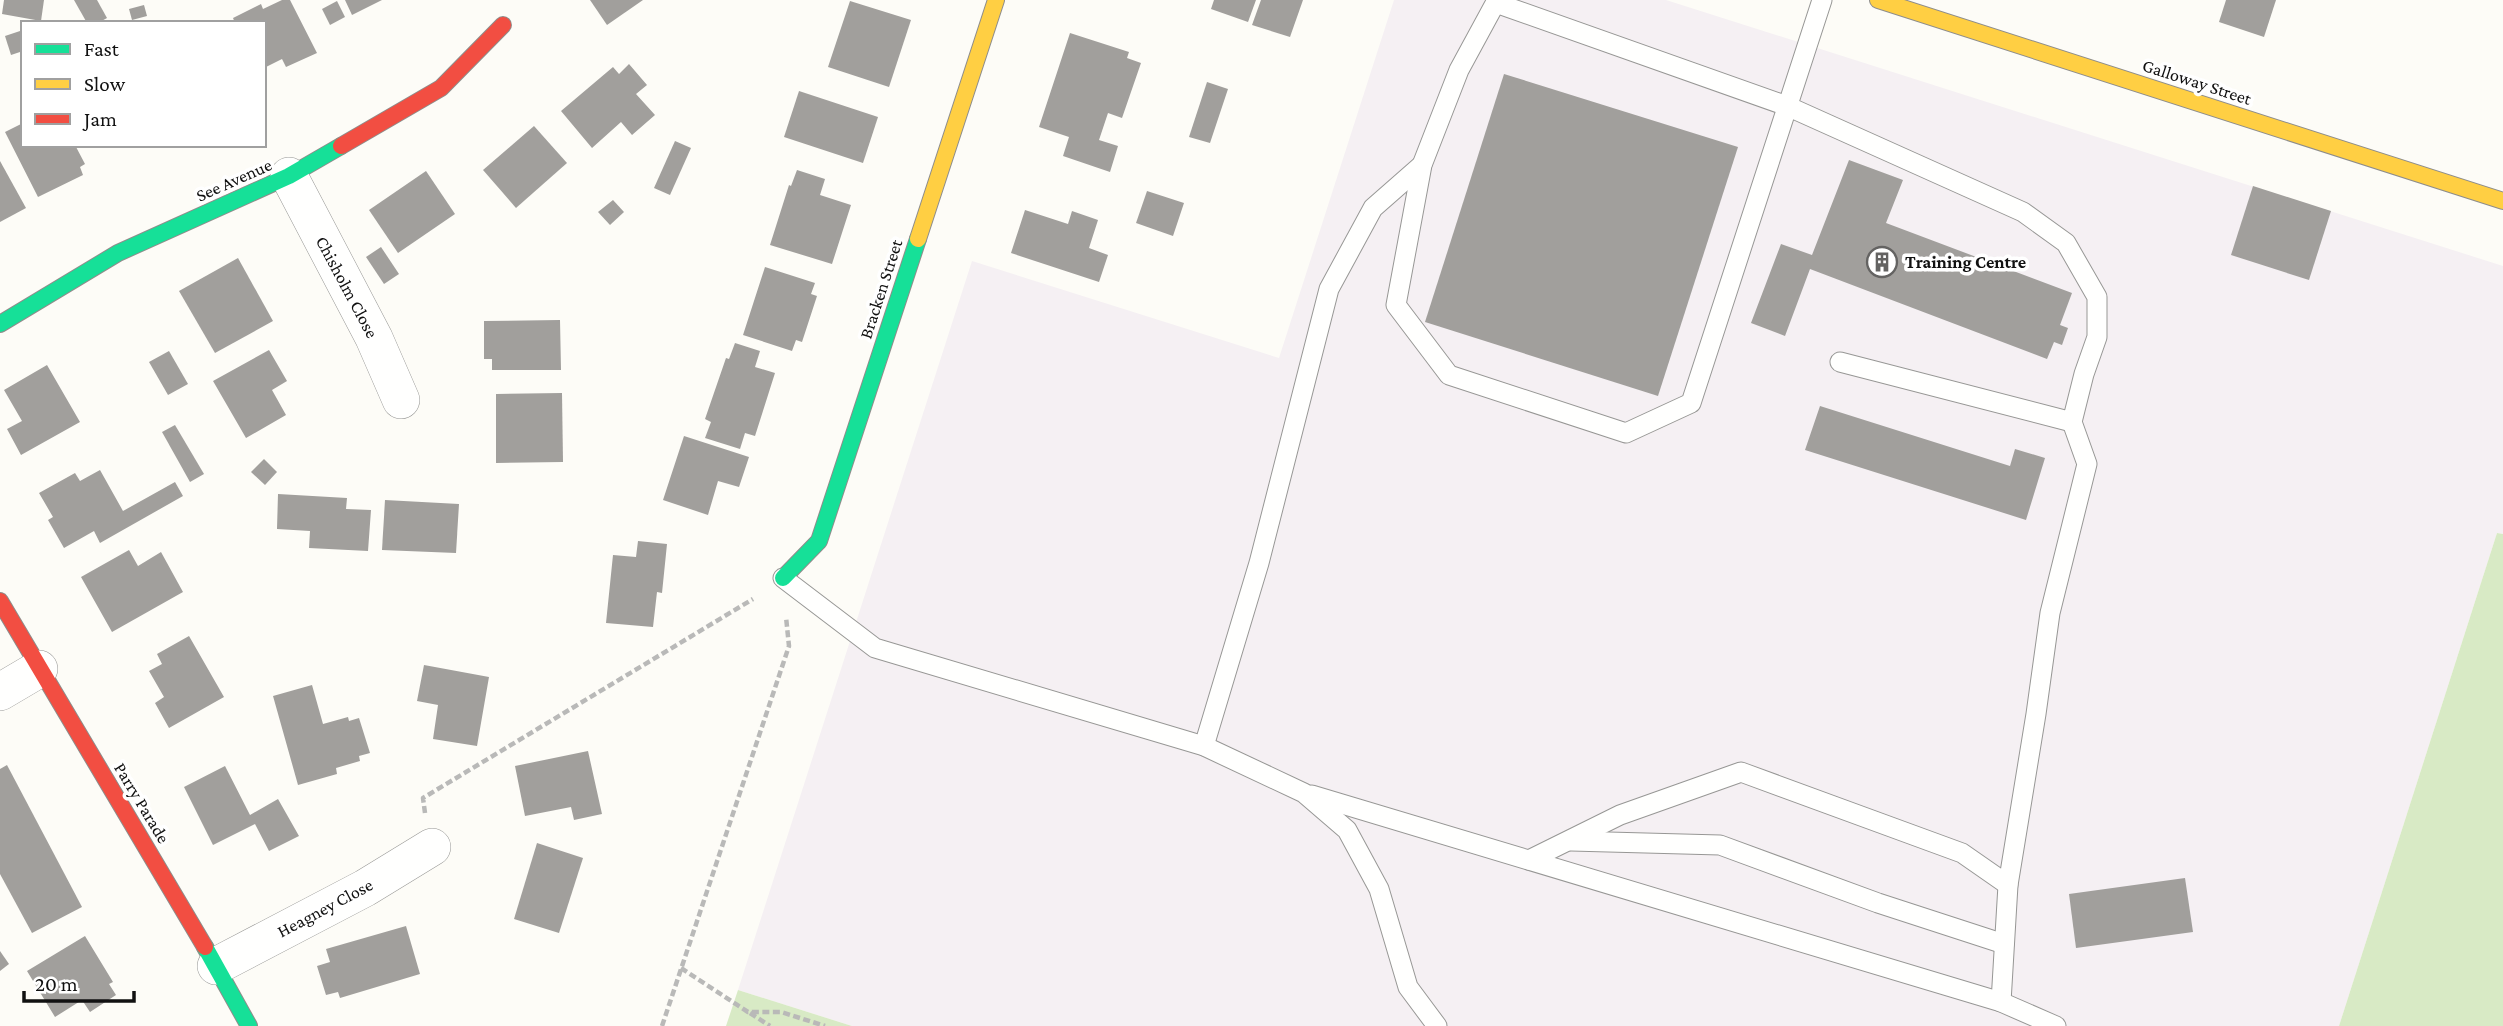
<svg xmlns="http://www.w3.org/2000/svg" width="2503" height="1026" viewBox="0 0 2503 1026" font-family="'Crimson Pro',serif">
  <rect width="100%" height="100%" fill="#fdfcf7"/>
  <path fill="#f5f0f3" d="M1394,0H1666L2503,266V534L2497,533L2339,1026H852L738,990L972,261L1279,358Z"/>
  <g fill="#d8eac5">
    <path d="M2497,533L2503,534V1026H2339Z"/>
    <path d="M738,990L852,1026H726Z"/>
  </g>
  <g fill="#a19f9c">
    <path d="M4,0H44L41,21L2,14Z"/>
    <path d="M74,0H97L107,18L98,23H87Z"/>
    <path d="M282,0H290L317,53L286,67L282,59L264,68V23H235L233,18L261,4L263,9Z"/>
    <path d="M345,0H382L352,15Z"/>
    <path d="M590,0H643L607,25Z"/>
    <path d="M1214,0H1256L1248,22L1211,9Z"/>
    <path d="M1261,0H1303L1290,37L1252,25Z"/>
    <path d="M2226,0H2276L2264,37L2219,22Z"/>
    <path d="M337,1L345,17L330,25L322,9Z"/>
    <path d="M850,1L911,20L889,87L828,67Z"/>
    <path d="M144,5L147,16L132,20L129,9Z"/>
    <path d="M23,30V51L11,55L5,36Z"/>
    <path d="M1070,33L1129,52L1127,58L1141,63L1122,118L1108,113L1099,140L1118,146L1110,172L1063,156L1069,137L1039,127Z"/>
    <path d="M629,64L647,85L636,94L655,115L632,135L621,122L592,148L561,111L613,67L619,74Z"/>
    <path d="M1504,74L1738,147L1658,396L1425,322Z"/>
    <path d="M1207,82L1228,89L1210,143L1189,137Z"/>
    <path d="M799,91L878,117L863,163L784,137Z"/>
    <path d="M23,123V145H75L85,164L80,167L83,175L38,197L5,132Z"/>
    <path d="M534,126L567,163L516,208L483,170Z"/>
    <path d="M675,141L691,148L670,195L654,188Z"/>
    <path d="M1849,160L1903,180L1886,223L2072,293L2060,325L2068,328L2062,345L2054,342L2047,359L1810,269L1785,336L1751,323L1781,244L1812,255Z"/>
    <path d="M0,161L26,208L0,222Z"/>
    <path d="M797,170L825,179L820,195L851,205L832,264L770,245L789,185L791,186Z"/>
    <path d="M426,171L455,214L398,253L369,210Z"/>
    <path d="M2253,186L2331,211L2309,280L2231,255Z"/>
    <path d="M1147,191L1184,203L1173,236L1136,223Z"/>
    <path d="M613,200L624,212L610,225L598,212Z"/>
    <path d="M1025,210L1068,224L1072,211L1098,220L1089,248L1108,255L1099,282L1011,253Z"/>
    <path d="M381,247L399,274L384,284L366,257Z"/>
    <path d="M238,258L273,321L215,353L179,291Z"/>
    <path d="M765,267L815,283L811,294L817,296L802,342L796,340L792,351L743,335Z"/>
    <path d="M560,320L561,370H492V359H484V321Z"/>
    <path d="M735,343L760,351L755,367L775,373L755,436L745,433L740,449L705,438L711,422L705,419L726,358L729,359Z"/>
    <path d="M269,350L287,381L272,390L286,415L246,438L213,381Z"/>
    <path d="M169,351L188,384L168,395L149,362Z"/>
    <path d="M47,365L80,422L21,455L7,429L22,421L4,390Z"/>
    <path d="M562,393L563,462L496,463V394Z"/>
    <path d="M1820,406L2010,466L2015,449L2045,458L2026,520L1805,450Z"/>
    <path d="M175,425L204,474L190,482L162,432Z"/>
    <path d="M684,436L749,457L739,487L718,481L708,515L663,500Z"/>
    <path d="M264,459L277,472L265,485L251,472Z"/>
    <path d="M100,470L123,511L175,482L183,496L100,543L94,531L64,548L48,520L53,517L39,493L75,473L80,481Z"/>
    <path d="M278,494L347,498L346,509L371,510L368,551L309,548L310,531L277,529Z"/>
    <path d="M385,500L459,504L456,553L382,550Z"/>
    <path d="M638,541L667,544L662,593L657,592L653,627L606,623L613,555L636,557Z"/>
    <path d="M129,550L138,566L161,552L183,592L112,632L81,577Z"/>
    <path d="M189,636L224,697L169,728L155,703L164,697L149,671L162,664L157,654Z"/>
    <path d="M424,665L489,677L477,746L433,739L438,705L417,701Z"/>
    <path d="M312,685L323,724L348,717L349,721L359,718L370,753L359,756L360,761L336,768L337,774L298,785L273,696Z"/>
    <path d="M588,751L602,814L574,820L571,807L525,816L515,766Z"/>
    <path d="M7,765L82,907L32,933L0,874V769Z"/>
    <path d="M225,766L250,815L278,799L299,836L269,851L255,824L213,845L184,787Z"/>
    <path d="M537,843L583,858L559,933L514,919Z"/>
    <path d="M2185,878L2193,932L2076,948L2069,894Z"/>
    <path d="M406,926L420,974L340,998L338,992L326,995L317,966L330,962L326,949Z"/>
    <path d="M85,936L113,982L109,984L116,995L90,1012L82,1000L55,1017L27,971Z"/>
    <path d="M0,951L9,964L0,971Z"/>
  </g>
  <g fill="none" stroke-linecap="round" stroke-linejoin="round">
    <g stroke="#979795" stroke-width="21">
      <g id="lane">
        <path d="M1497,0L1459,70L1422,165L1396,305L1449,375L1626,433L1691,403L1822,0"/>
        <path d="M1496,3L1787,106L2023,212L2066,243L2097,297V337L2084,374L2072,422L1840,362"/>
        <path d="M783,578L875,648L1204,746L1304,793L1347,830L1379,889L1408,987L1437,1026"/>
        <path d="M1204,746L1259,563L1329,289L1373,208L1422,165"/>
        <path d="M1312,795L2001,1002"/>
        <path d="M1571,841L1720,845L1878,903L2004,944"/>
        <path d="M1529,860L1620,815L1741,772L1962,853L2008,885"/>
        <path d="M2056,1026L2001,1002L2008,885L2036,714L2050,613L2087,464L2072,422"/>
      </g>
    </g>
    <g stroke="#979795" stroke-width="38">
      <g id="street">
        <path d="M289,176L374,338L401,400"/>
        <path d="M0,692L39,669"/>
        <path d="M216,966L365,888L432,847"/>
      </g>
    </g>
    <g stroke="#8e8d8b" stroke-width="18">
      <g id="fast">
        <path d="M0,324L118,253L289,176L341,146"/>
        <path d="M783,578L819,541L918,239"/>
        <path d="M205,947L249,1026"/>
      </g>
    </g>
    <g stroke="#8e8d8b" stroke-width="18">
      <g id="slow">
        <path d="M1878,0L2503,201"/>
        <path d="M918,239L996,0"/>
      </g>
    </g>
    <g stroke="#8e8d8b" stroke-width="18">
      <g id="jam">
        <path d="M341,146L441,88L503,25"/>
        <path d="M0,601L205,947"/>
      </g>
    </g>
    <g stroke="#b9b9b8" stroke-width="4.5" stroke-dasharray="7 3.5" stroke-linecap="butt">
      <path d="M425,813L423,798L753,599"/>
      <path d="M681,968L748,1012H781L825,1026"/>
      <path d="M750,1013L770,1026"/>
      <path d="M662,1026L789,646L786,617"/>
    </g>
    <use href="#lane" stroke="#fffffe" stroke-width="19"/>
    <use href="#street" stroke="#fffffe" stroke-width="37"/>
    <use href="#fast" stroke="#16e098" stroke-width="16"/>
    <use href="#slow" stroke="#ffcf43" stroke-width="16"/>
    <use href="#jam" stroke="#f24e42" stroke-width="16"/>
  </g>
  <defs>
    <g id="building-ring" transform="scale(1.575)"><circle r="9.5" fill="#fff" stroke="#646362" stroke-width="1.5"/><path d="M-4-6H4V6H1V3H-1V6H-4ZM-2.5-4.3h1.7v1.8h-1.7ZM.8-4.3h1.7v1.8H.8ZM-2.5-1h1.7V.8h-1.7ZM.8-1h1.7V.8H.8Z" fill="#646362"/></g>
  </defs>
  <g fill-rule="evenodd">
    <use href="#building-ring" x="1882" y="262"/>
  </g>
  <g text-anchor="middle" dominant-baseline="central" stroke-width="7" stroke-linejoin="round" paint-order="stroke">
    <g font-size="18" fill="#111" stroke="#fff">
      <text transform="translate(2197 82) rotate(18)">Galloway Street</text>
      <text transform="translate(234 180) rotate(-24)">See Avenue</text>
      <text transform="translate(347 287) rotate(62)">Chisholm Close</text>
      <text transform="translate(881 289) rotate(-72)">Bracken Street</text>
      <text transform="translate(142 803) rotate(59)">Parry Parade</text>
      <text transform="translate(325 908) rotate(-28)">Heagney Close</text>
    </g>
    <g font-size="18" font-weight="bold" fill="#111" stroke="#fff" text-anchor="start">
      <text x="1905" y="262">Training Centre</text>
    </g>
  </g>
  <rect x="21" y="21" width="245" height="126" fill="#ffffff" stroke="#a0a0a0" stroke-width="2"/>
  <rect x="35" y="44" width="35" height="10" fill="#16e098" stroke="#a0a0a0" stroke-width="2"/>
  <text x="84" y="56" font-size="21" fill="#111111">Fast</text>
  <rect x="35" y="79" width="35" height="10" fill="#ffcf43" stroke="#a0a0a0" stroke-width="2"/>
  <text x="84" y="91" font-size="21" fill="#111111">Slow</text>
  <rect x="35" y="114" width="35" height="10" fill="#f24e42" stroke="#a0a0a0" stroke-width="2"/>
  <text x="84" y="126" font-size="21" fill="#111111">Jam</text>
  <path d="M24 991v10h110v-10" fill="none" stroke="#111111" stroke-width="3.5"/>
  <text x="35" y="991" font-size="21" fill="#111111" stroke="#ffffff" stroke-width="5" paint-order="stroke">20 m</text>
</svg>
